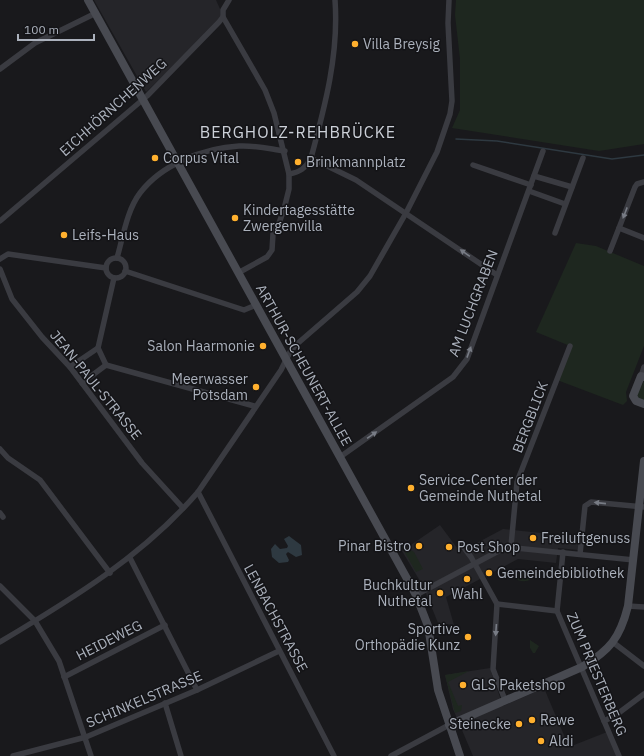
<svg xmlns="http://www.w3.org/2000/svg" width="644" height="756" viewBox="0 0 644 756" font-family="'IBM Plex Sans',sans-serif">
  <rect width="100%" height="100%" fill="#19191c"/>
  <g fill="#252529">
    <path d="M94,0H216L220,9V17L166,73L146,92Z"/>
    <path d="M440,525L460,552L503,529L579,537L578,550L558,548L556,563L518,559L446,597L454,625L438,623L423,586L402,551Z"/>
    <path d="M490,668L503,706L544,688L569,747L607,732L618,756H473L453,709L445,675Z"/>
  </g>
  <g fill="#1e271f">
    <path d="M456,0H644V144L599,151L452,128L460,110V59L455,15Z"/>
    <path d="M576,243L596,246L644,266V346L626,392L627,401L623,405L557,380L570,346L536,332Z"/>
    <path d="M644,381V402L639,401L636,395Z"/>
    <path d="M400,544L414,552L423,569L416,572Z"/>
    <path d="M519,571L532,574L531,579C526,583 518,581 513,578L514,573Z"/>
    <path d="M530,640L539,646L535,653H533L530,648Z"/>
    <path d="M469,671L448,682L458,706L462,705L461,711L455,713L445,675Z"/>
  </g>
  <path fill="#2e3941" d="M289,536L301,545L302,555L296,557L288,552L286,554L289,560L288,562L279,563L272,557L271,549L275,544L280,549L287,548L288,546L284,539Z"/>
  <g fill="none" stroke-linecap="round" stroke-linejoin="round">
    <path stroke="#2e3941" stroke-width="1.5" d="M456,139L497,141L612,159L644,155"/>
    <g stroke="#3a3b41" stroke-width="5.5">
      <path d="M223,17L265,90L274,113L289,174V189L284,209L278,226L273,234L272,250L267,257L238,273"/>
      <path d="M0,69L35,43L96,13"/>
      <path d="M311,158L356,180L497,275"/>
      <path d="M473,165L531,185"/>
      <path d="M289,174C300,172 305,169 311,158C325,106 339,54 335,0"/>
      <path d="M534,176L572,187"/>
      <path d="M644,182L637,184L635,187L619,228L644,238"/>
      <path d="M529,191L565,204"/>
      <path d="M0,221L147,96L219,22L223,17V10L229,0"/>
      <path d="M555,233L583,158"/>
      <path d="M610,251L619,228"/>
      <path d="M117,258C123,237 127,210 140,193C162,164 204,148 239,146C255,145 270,149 285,151"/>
      <circle cx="116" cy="268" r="10"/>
      <path d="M0,259L8,254L106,268"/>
      <path d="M0,269L12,299L42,337L70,367L142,463L183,508"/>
      <path d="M125,271L244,310L256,305"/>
      <path d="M98,348L106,365"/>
      <path d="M70,367L98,348L114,278"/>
      <path d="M641,376L644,367"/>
      <path d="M82,383L106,365L254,406"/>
      <path d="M0,449L8,458L40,480L110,573"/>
      <path d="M340,457L453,377L467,359L543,151"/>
      <path d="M198,492L334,756"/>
      <path d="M0,513L3,517"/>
      <path d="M462,545L471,557L497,604L493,669L505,700"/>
      <path d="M511,546L517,482L570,346"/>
      <path d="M563,552L557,611L619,756"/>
      <path d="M580,554L585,506L591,502L644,507"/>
      <path d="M130,558L197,690"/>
      <path d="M0,586L35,621L59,661L91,756"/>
      <path d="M416,595L506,547L634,560"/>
      <path d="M497,604L557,611"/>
      <path d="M628,606L644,607"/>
      <path d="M0,642C72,599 143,556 198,492L281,370L290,352L297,344L357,292L370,276L406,213L437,152L450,114L452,101L448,23L449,0"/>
      <path d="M614,643L644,666"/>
      <path d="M64,677L165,625"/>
      <path d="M165,703L181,756"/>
      <path d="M604,721L616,715L644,694"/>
      <path d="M13,756L86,737L197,690L279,651"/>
      <path d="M391,756L449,725"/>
    </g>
    <g stroke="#484a51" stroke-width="8">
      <path d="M88,0L416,595L428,626L438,690L460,756"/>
      <path d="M644,377L641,376L633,396L636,401L644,404"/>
      <path d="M449,725L582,667C610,650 620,638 628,606L644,461"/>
    </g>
  </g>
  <defs><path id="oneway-solid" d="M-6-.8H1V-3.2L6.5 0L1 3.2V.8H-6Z"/></defs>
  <g fill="#787c85">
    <use href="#oneway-solid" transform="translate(625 213) rotate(111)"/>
    <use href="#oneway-solid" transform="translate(465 253) rotate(-145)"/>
    <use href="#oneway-solid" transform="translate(469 352) rotate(-70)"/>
    <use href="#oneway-solid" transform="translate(372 435) rotate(-35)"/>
    <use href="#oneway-solid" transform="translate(600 503) rotate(-174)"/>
    <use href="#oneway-solid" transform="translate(496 630) rotate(94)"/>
  </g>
  <g fill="#ffb02e" stroke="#141417" stroke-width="1.5">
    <circle cx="355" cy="44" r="4"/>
    <circle cx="155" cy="158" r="4"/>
    <circle cx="298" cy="162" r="4"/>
    <circle cx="235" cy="218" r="4"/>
    <circle cx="64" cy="235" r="4"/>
    <circle cx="263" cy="346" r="4"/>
    <circle cx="256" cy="387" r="4"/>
    <circle cx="411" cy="488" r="4"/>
    <circle cx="533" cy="538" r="4"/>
    <circle cx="419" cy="546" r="4"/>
    <circle cx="449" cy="547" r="4"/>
    <circle cx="489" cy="573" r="4"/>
    <circle cx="467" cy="579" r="4"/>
    <circle cx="440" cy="593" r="4"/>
    <circle cx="468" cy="637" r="4"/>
    <circle cx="463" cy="685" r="4"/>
    <circle cx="532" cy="720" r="4"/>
    <circle cx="519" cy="724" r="4"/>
    <circle cx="541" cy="741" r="4"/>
  </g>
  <g text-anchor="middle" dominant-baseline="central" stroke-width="3" stroke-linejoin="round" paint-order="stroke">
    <g font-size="14" fill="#abb1bc" stroke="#141417" text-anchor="start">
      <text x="363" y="44">Villa Breysig</text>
      <text x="163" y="158">Corpus Vital</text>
      <text x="306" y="162">Brinkmannplatz</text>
      <text x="243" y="210">Kindertagesstätte<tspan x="243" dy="16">Zwergenvilla</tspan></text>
      <text x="72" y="235">Leifs-Haus</text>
      <text x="255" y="346" text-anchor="end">Salon Haarmonie</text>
      <text x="248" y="379" text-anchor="end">Meerwasser<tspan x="248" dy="16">Potsdam</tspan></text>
      <text x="419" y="480">Service-Center der<tspan x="419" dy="16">Gemeinde Nuthetal</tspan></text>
      <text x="541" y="538">Freiluftgenuss</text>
      <text x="411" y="546" text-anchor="end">Pinar Bistro</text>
      <text x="457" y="547">Post Shop</text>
      <text x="497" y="573">Gemeindebibliothek</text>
      <text x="432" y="585" text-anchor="end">Buchkultur<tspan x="432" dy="16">Nuthetal</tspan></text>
      <text x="467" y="594" text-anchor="middle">Wahl</text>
      <text x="460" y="629" text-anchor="end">Sportive<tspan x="460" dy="16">Orthopädie Kunz</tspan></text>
      <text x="471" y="685">GLS Paketshop</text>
      <text x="540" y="720">Rewe</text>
      <text x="511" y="724" text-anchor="end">Steinecke</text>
      <text x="549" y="741">Aldi</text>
    </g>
    <g font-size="14" fill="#abb1bc" stroke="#141417">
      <text transform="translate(113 107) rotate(-42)">EICHHÖRNCHENWEG</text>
      <text transform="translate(473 303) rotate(-69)">AM LUCHGRABEN</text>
      <text transform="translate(304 365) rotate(61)">ARTHUR-SCHEUNERT-ALLEE</text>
      <text transform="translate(96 385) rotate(51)">JEAN-PAUL-STRASSE</text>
      <text transform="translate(530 417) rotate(-69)">BERGBLICK</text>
      <text transform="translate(276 618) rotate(62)">LENBACHSTRASSE</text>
      <text transform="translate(109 640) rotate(-27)">HEIDEWEG</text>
      <text transform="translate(597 674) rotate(67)">ZUM PRIESTERBERG</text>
      <text transform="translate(144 699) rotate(-23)">SCHINKELSTRASSE</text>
    </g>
    <g font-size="16" letter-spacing="1" fill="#ccd0d8" stroke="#141417">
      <text x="298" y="132">BERGHOLZ-REHBRÜCKE</text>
    </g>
  </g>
  <path d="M18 34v6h76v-6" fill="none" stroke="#abb1bc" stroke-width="2"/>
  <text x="24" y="34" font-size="12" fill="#abb1bc" stroke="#141417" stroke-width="3" paint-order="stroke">100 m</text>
</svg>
